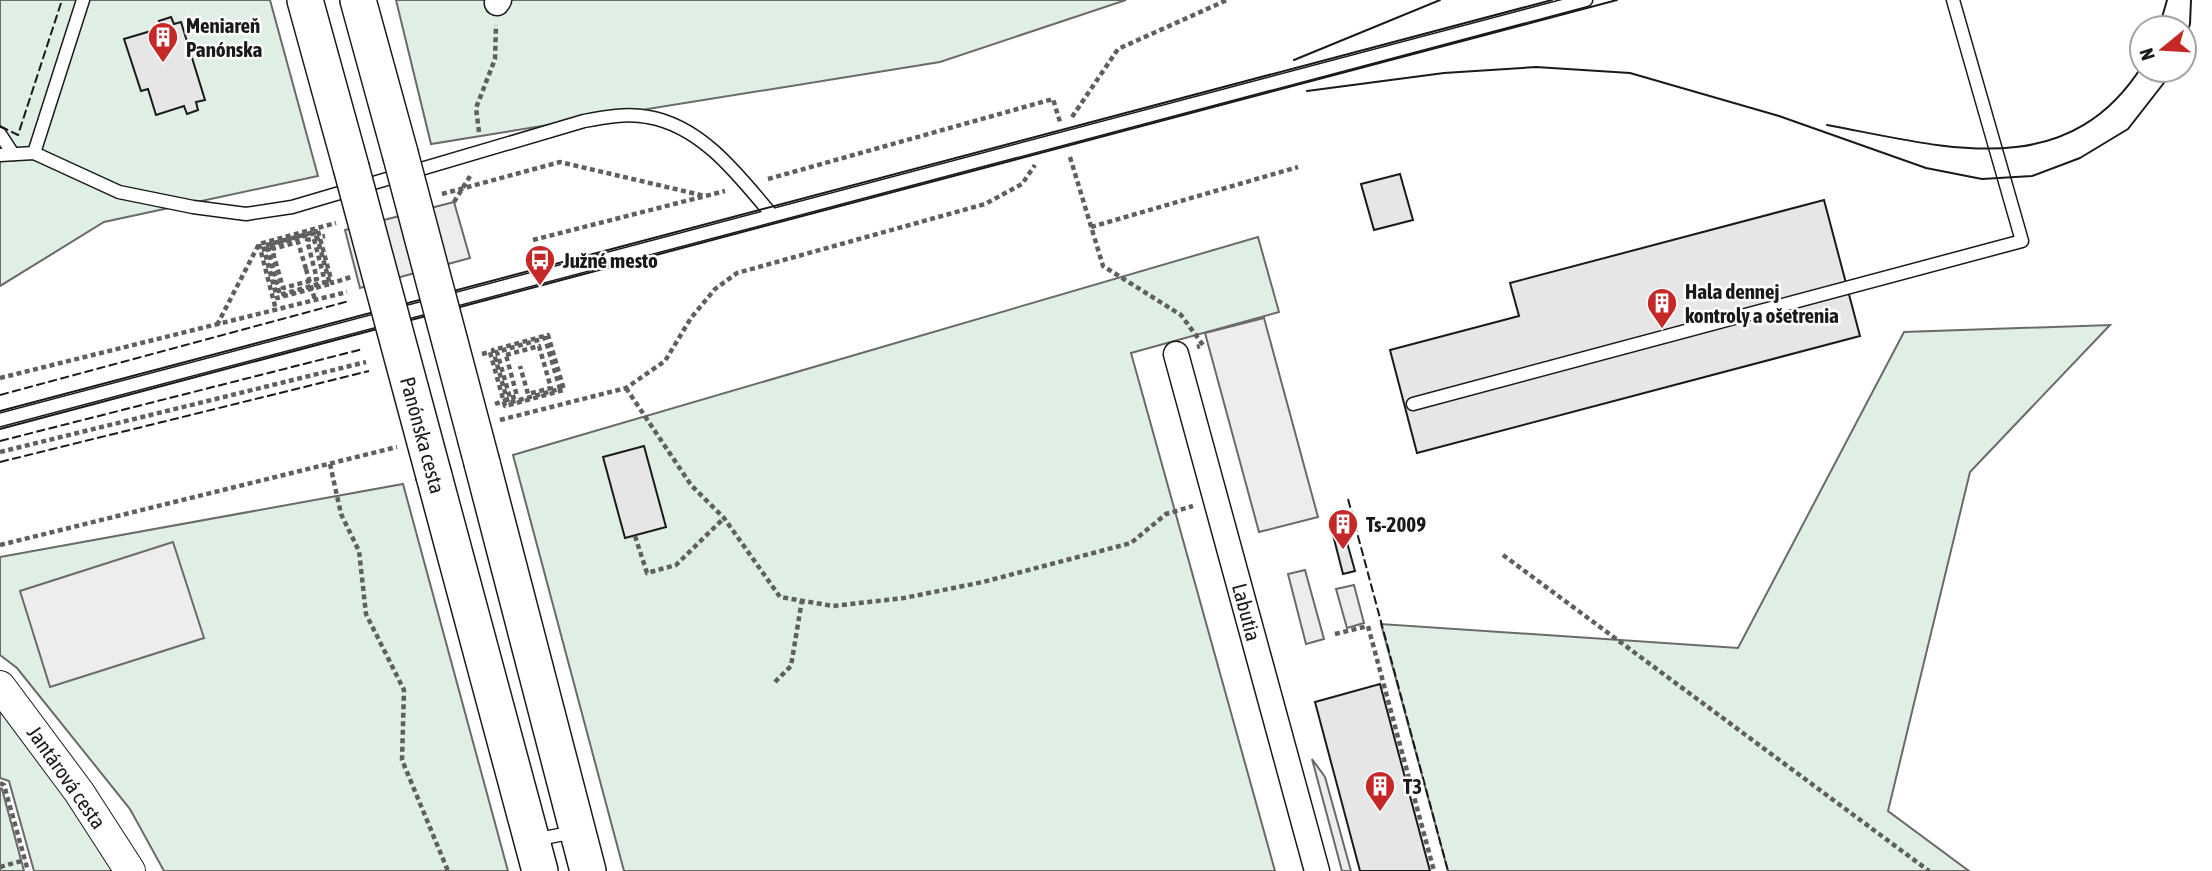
<svg xmlns="http://www.w3.org/2000/svg" width="2212" height="871" viewBox="0 0 2212 871" font-family="'Asap Condensed',sans-serif">
  <rect width="100%" height="100%" fill="#fff"/>
  <g fill="#e0efe3" stroke="#6a6a6a" stroke-width="2">
    <path d="M0,0H270L318,176L104,222L0,286Z"/>
    <path d="M396,0H1126L940,62L431,144Z"/>
    <path d="M1258,237L1279,312L1131,353L1275,871H624L513,455Z"/>
    <path d="M2110,325L1970,472L1888,811L1969,871H1448L1381,624L1738,648L1904,332Z"/>
    <path d="M403,484L508,871H164L130,809L17,668L0,655V557Z"/>
    <path d="M0,707L17,728L116,871H34L9,781L0,778Z"/>
    <path d="M0,788L2,789L24,871H0Z"/>
  </g>
  <g fill="#ededed" stroke="#6a6a6a" stroke-width="2">
    <path d="M454,202L470,258L360,288L345,230Z"/>
    <path d="M1264,318L1318,517L1259,532L1205,333Z"/>
    <path d="M173,542L204,638L50,687L20,591Z"/>
    <path d="M1305,570L1324,639L1306,644L1288,574Z"/>
    <path d="M1354,585L1364,623L1347,628L1336,589Z"/>
    <path d="M1312,759L1325,777L1351,871H1342Z"/>
  </g>
  <g fill="#e6e6e6" stroke="#1a1a1a" stroke-width="2">
    <path d="M171,17L174,24L181,22L205,100L196,102L198,110L187,114L184,106L156,115L148,89L141,91L124,39L161,28L159,21Z"/>
    <path d="M1400,174L1413,220L1374,230L1361,184Z"/>
    <path d="M1824,200L1860,336L1417,453L1390,350L1519,316L1510,283Z"/>
    <path d="M644,446L666,527L625,538L603,457Z"/>
    <path d="M1343,528L1355,571L1343,574L1332,531Z"/>
    <path d="M1380,684L1430,871H1360L1315,702Z"/>
  </g>
  <g fill="none" stroke-linecap="round" stroke-linejoin="round">
    <g stroke="#1a1a1a" stroke-width="15">
      <g id="service">
        <path d="M0,134L13,154"/>
        <path d="M34,153L83,0"/>
        <path d="M0,155L34,153L119,192L193,207L246,214L292,207L584,121C605,117 627,113 648,117C702,126 739,176 772,215"/>
        <path d="M1413,404L2022,241L1953,0"/>
        <path d="M0,420L1586,0"/>
        <path d="M534,840L574,832"/>
      </g>
    </g>
    <g stroke="#1a1a1a" stroke-width="27">
      <g id="minor">
        <path d="M497,3L499,0"/>
        <path d="M1176,354L1317,871"/>
      </g>
    </g>
    <g stroke="#1a1a1a" stroke-width="32">
      <path id="tertiary" d="M0,686L79,792L130,871"/>
    </g>
    <g stroke="#1a1a1a" stroke-width="38">
      <g id="secondary">
        <path d="M305,0L351,167"/>
        <path d="M358,0L400,153"/>
        <path d="M482,463L588,871"/>
        <path d="M434,476L540,871"/>
      </g>
    </g>
    <g stroke="#5f5f5f" stroke-width="4.5" stroke-dasharray="5 3.5" stroke-linecap="butt">
      <path d="M1072,117L1118,49L1227,0"/>
      <path d="M479,132L476,108L495,59L496,25"/>
      <path d="M1070,157L1103,266L1181,315L1203,345L1197,347"/>
      <path d="M768,179L1053,99L1060,122"/>
      <path d="M442,194L560,162L705,196"/>
      <path d="M454,202L472,173"/>
      <path d="M1091,227L1298,167"/>
      <path d="M318,231L332,283L351,277"/>
      <path d="M533,240L725,191"/>
      <path d="M259,244L276,310"/>
      <path d="M306,269L315,300"/>
      <path d="M217,325L259,244L336,223"/>
      <path d="M482,354L490,352L505,406L564,390L548,335L493,350L508,403L560,389L545,338L497,352L510,398"/>
      <path d="M506,355L539,346L551,388L528,394L520,366"/>
      <path d="M0,378L347,292"/>
      <path d="M626,388L691,485L724,518L780,597L833,606L904,598L983,582L1131,543L1166,514L1193,506"/>
      <path d="M500,420L626,388L665,361L691,318L715,289L737,273L985,204L1022,184L1035,165"/>
      <path d="M0,452L366,362"/>
      <path d="M330,464L341,514L359,551L366,614L404,690L402,760L448,871"/>
      <path d="M635,536L647,573L676,565L724,518"/>
      <path d="M0,545L397,447"/>
      <path d="M1503,555L1929,871"/>
      <path d="M1335,634L1368,626L1434,871"/>
      <path d="M775,682L791,666L802,600"/>
      <path d="M0,783L4,785L28,871"/>
      <path d="M0,867L25,860"/>
    </g>
    <use href="#service" stroke="#fff" stroke-width="12"/>
    <use href="#minor" stroke="#fff" stroke-width="24"/>
    <use href="#tertiary" stroke="#fff" stroke-width="30"/>
    <use href="#secondary" stroke="#fff" stroke-width="35"/>
    <g stroke="#1a1a1a" stroke-width="2">
      <path d="M2159,28L2167,0"/>
      <path d="M2184,42L2190,24L2191,0"/>
      <path d="M1294,60L1440,0"/>
      <path d="M1307,91L1444,73L1536,67L1630,73L1779,116L1926,168L1982,179L2032,176L2080,158L2128,129L2174,70"/>
      <path d="M1827,125C1942,146 2066,186 2142,66"/>
      <path d="M0,411L1552,0"/>
      <path d="M0,429L1617,0"/>
    </g>
    <g stroke="#1a1a1a" stroke-width="38" stroke-linecap="butt">
      <g id="secondary-bridge">
        <path d="M400,153L482,463"/>
        <path d="M351,167L434,476"/>
      </g>
    </g>
    <g stroke="#5f5f5f" stroke-width="4.5" stroke-dasharray="5 3.5" stroke-linecap="butt">
      <path d="M314,239L325,282L280,295L267,246L316,233L330,284L277,298L263,246L318,231"/>
      <path d="M306,269L298,242L272,249L283,288L317,279L307,240L325,236"/>
      <path d="M495,404L517,396L506,355"/>
    </g>
    <use href="#secondary-bridge" stroke="#fff" stroke-width="35"/>
    <g stroke="#1a1a1a" stroke-width="2" stroke-dasharray="9 3.5" stroke-linecap="butt">
      <path d="M0,126L18,135L62,0"/>
      <path d="M0,395L349,301"/>
      <path d="M0,441L363,349"/>
      <path d="M0,462L369,371"/>
      <path d="M1348,499L1448,871"/>
    </g>
  </g>
  <defs>
    <g id="building-pin" transform="scale(1.575)"><path d="M0 17L-7.5 6A9.5 9.5 0 1 1 7.5 6Z" fill="#c62828" stroke="#fff"/><path d="M-4-6H4V6H1V3H-1V6H-4ZM-2.5-4.3h1.7v1.8h-1.7ZM.8-4.3h1.7v1.8H.8ZM-2.5-1h1.7V.8h-1.7ZM.8-1h1.7V.8H.8Z" fill="#fff"/></g>
    <g id="bus-pin" transform="scale(1.575)"><path d="M0 17L-7.5 6A9.5 9.5 0 1 1 7.5 6Z" fill="#c62828" stroke="#fff"/><path d="M-5-6H5V4H4V6H2V4H-2V6H-4V4H-5ZM-3.5-4V0h7V-4ZM-3.5 1.2v1.5H-2V1.2ZM2 1.2v1.5H3.5V1.2Z" fill="#fff"/></g>
  </defs>
  <g fill-rule="evenodd">
    <use href="#building-pin" x="163" y="37"/>
    <use href="#bus-pin" x="540" y="260"/>
    <use href="#building-pin" x="1662" y="303"/>
    <use href="#building-pin" x="1343" y="524"/>
    <use href="#building-pin" x="1380" y="786"/>
  </g>
  <g text-anchor="middle" dominant-baseline="central" stroke-width="5" stroke-linejoin="round" paint-order="stroke">
    <g font-size="21" font-weight="bold" fill="#1a1a1a" stroke="#fff" text-anchor="start">
      <text x="186" y="25">Meniareň<tspan x="186" dy="24">Panónska</tspan></text>
      <text x="563" y="260">Južné mesto</text>
      <text x="1685" y="291">Hala dennej<tspan x="1685" dy="24">kontroly a ošetrenia</tspan></text>
      <text x="1366" y="524">Ts-2009</text>
      <text x="1403" y="786">T3</text>
    </g>
    <g font-size="21" fill="#1a1a1a" stroke="#fff">
      <text transform="translate(423 435) rotate(75)">Panónska cesta</text>
      <text transform="translate(1247 612) rotate(75)">Labutia</text>
      <text transform="translate(67 777) rotate(55)">Jantárová cesta</text>
    </g>
  </g>
  <g transform="translate(2163 49) rotate(252)"><circle r="33" fill="#ffffff" stroke="#a3a3a3" stroke-width="2"/>
  <path d="M0-5L12 26L0 18L-12 26Z" fill="#c62828"/>
  <text y="-10" font-size="19" font-weight="bold" text-anchor="middle" fill="#1a1a1a">N</text>
  </g>
</svg>
